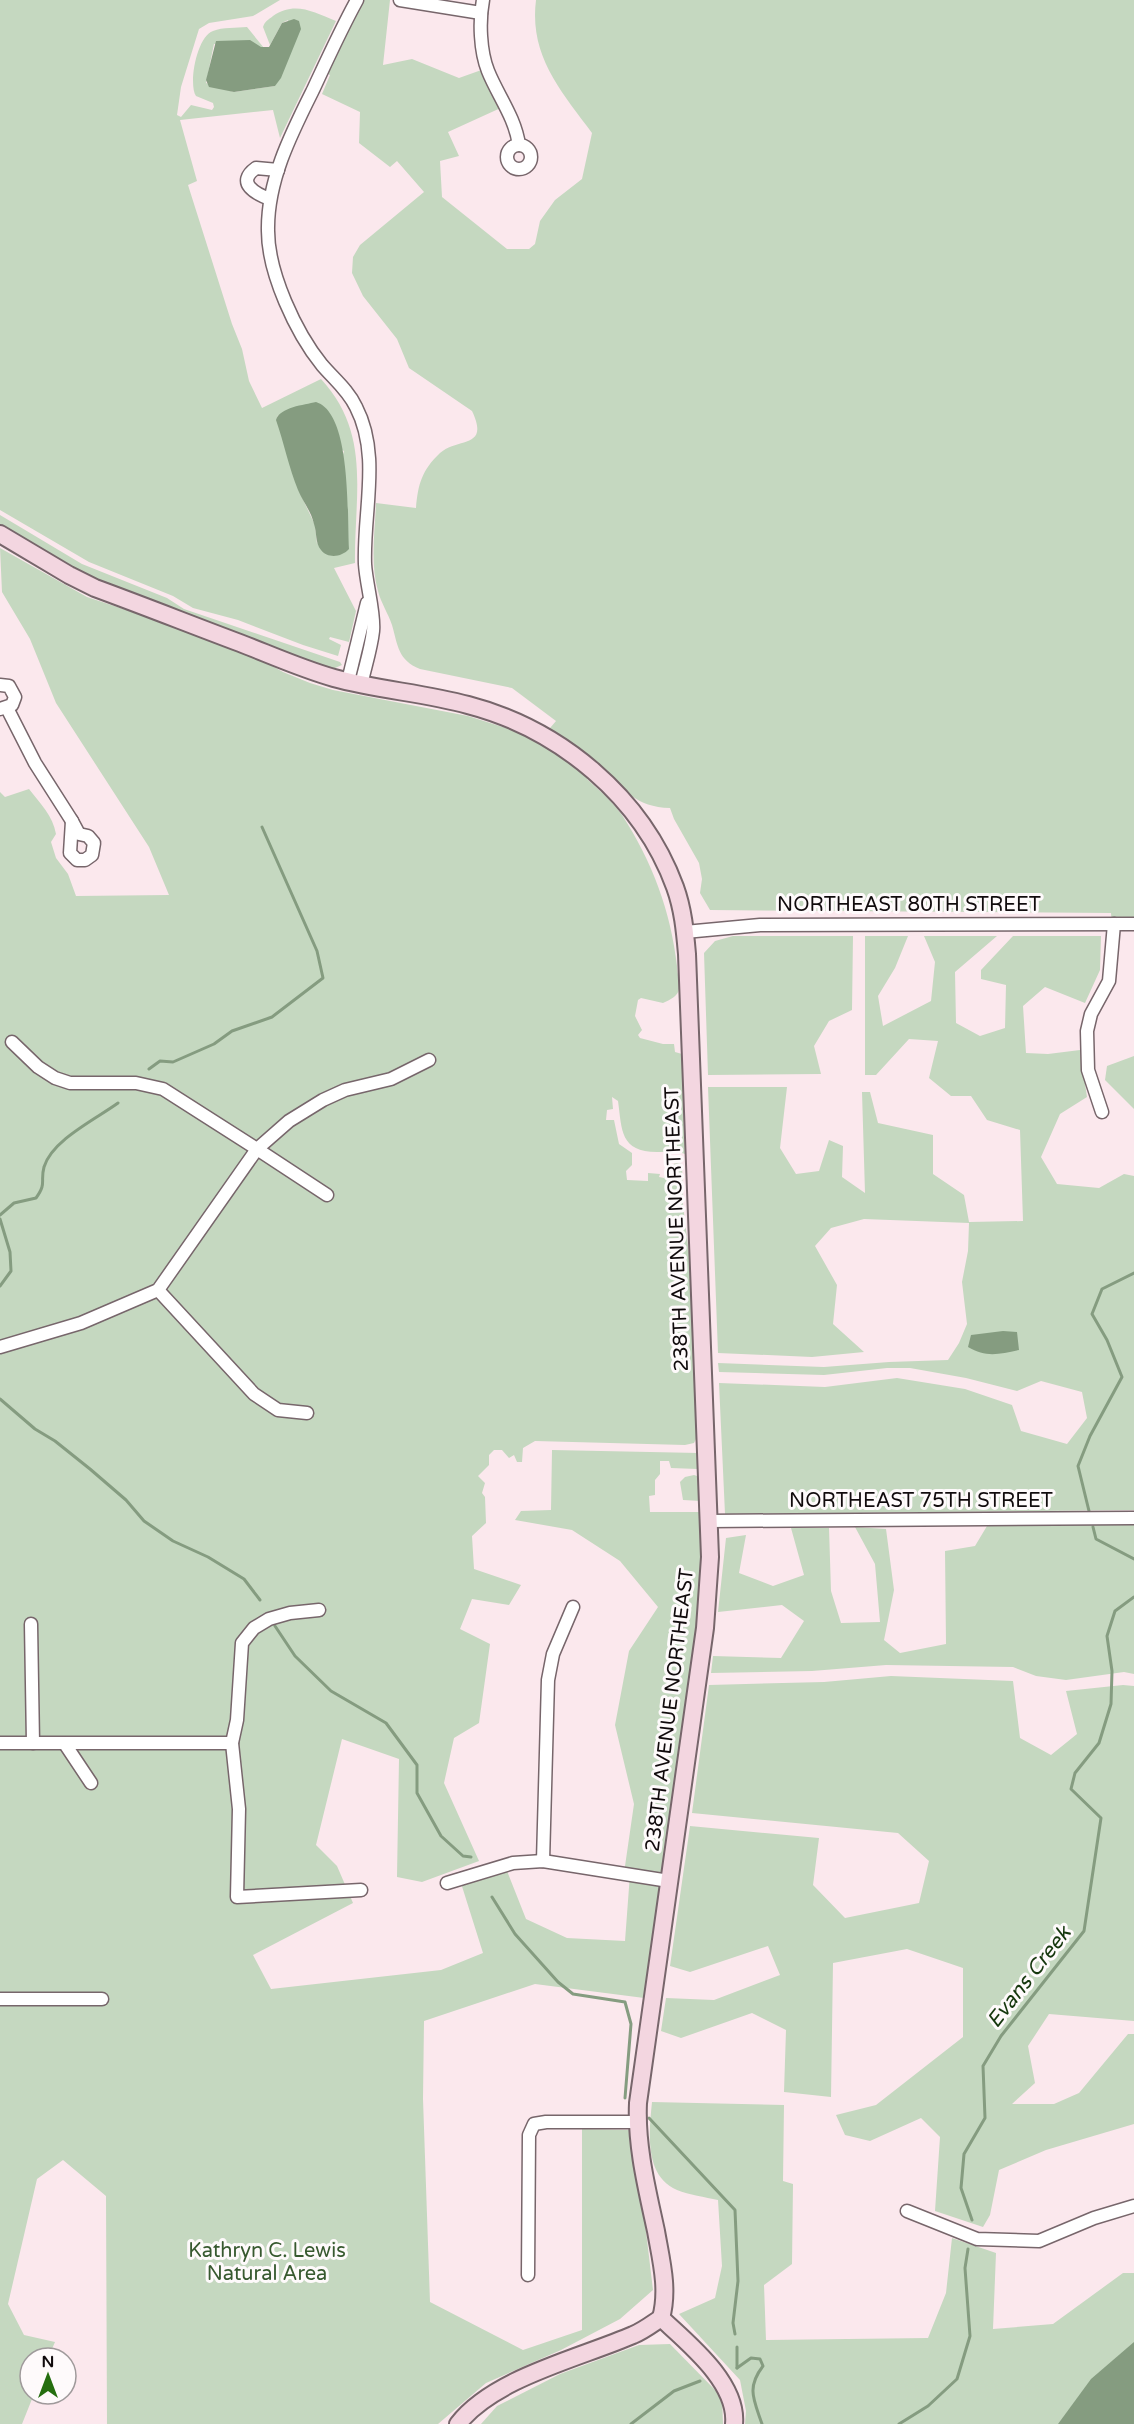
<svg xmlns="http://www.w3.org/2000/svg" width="1134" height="2424" viewBox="0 0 1134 2424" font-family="'Varela Round',sans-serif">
  <rect width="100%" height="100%" fill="#fbe8ed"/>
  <g fill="#c5d8c0" fill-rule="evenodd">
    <path d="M0,0H280L253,16L209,23L199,29L181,87L177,115L181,117L191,105L212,110L214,107L213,103L196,96C188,84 197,36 213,31C223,27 236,28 247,27L264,48L214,44L206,83L234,92L275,86L288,20L282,23L270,45L263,27C265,21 268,20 273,16C295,1 313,12 336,21L280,138L273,110L180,120L197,181L188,185L232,324L242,349L249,381L262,408L321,379C372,434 354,496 355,563L334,568L356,611L349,642L330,637L329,639L341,645L338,656L303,645L238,620L193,608L173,596L89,562L0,510ZM278,415L344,451L317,544L315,525L299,491L277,420Z"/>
    <path d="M357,0H390L383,65L412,59L459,78L487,68L505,106L448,132L459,156L440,161L442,197L507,249H529L535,244L540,221L555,200L582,179L592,133C561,91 529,56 536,0H1134V928H1112L1111,913L710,910L700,893L702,879L699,863L674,819L670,808C636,807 624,790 601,767L587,779C599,790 613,802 622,815C652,861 671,912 677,966C677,972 680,982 679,989C678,996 670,1000 663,1003L641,998L638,1000L635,1016L642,1030L638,1035L640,1038L663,1044H674L675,1052L682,1054L685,1154C675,1150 668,1152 657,1152C620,1152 622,1130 618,1101L612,1097L613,1109L607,1110L606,1120H614L619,1144L632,1153V1165L626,1171L627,1180L648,1181V1173L660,1174L659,1177L664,1178C666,1169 671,1161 682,1164L683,1205L704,1374L706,1439H696L694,1443L685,1445L535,1441L523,1448L522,1462H517L514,1455L509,1458L502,1450H494L489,1455V1465L478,1476L485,1483L482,1493L485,1497L486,1523L472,1536L474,1569L521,1585L509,1605L472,1599L460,1629L490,1644L479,1723L454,1738L444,1783L479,1861L422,1882L397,1877L399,1759L342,1739L316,1845L337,1866L353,1903L253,1955L271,1989L441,1970L483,1953L460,1880L505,1866L526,1919L567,1938L625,1941L630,1874L624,1873L634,1804L615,1725L629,1651L658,1607L620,1561L572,1530L515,1520L521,1511L551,1510L552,1450L699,1453V1468L697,1469L671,1468L669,1461H660V1474L655,1480V1495L649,1496L650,1512H709L710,1557L652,1999L535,1984L424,2021L423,2099L430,2302L523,2350L582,2330V2129L630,2130L644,2215L653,2290L620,2319L561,2350L486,2383L438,2424H107L106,2196L63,2160L37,2179L8,2304L24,2335L55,2342L48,2358H30V2394H34L22,2424H0V792L5,797L29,789C40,803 53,816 56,834L51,842L56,858L68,874L76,896L169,895L149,847L56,703L30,639L2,592L0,548L87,597L169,624L265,662L283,672L310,683L333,690L468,716L519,732L539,741L556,721L512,688L420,669C398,660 398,646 392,625C388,613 381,603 378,591C370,563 375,531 376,503L416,508C418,484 422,470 440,453C458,437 490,449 472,411L409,368L397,339L363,296L352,273L353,257L360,245L424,192L397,161L390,167L359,143L360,112L322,94L330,75L322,71Z"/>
    <path d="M0,515L82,564L167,598L184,609L340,662L342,665L335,668H329L95,579L0,525Z"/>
    <path d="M733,936H853L852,1010L829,1021L814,1046L821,1074L708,1075L704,953L715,941Z"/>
    <path d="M865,936H908L895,968L878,996L883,1026L931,1001L935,962L924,936H997L955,972L956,1023L980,1036L1005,1028L1006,985L981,979V970L1013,936H1101L1100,970L1085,1003L1045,987L1023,1006L1026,1053L1048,1054L1080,1050L1087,1097L1060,1114L1041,1157L1057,1184L1099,1188L1124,1174L1134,1176V1510L725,1514L719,1383L825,1387L897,1378L965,1389L1012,1405L1021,1431L1067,1444L1087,1418L1082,1392L1041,1381L1017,1391L966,1378L910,1368H887L824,1375L719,1372L718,1363L824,1367L889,1362L948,1360L959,1343L967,1324L962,1282L968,1251L969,1223L864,1219L831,1228L815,1246L837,1285L833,1324L864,1352L812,1357L718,1353L708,1087H787L780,1148L796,1174L819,1171L829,1140L843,1146L842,1177L865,1193L862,1092H870L878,1123L933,1135V1174L964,1195L969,1222L1023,1221L1020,1130L987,1120L971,1096H951L929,1078L938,1041L909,1039L876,1075H865Z"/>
    <path d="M1134,1056V1109L1105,1080L1107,1066Z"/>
    <path d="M694,1475L700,1477L701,1501L683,1500L680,1482L685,1477Z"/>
    <path d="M1134,1524V1674L1124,1672L1066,1680L1036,1676L1013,1667L886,1665L812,1671L711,1673L713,1656L781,1658L804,1621L782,1605L718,1612L726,1538L746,1535L739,1573L773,1586L804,1575L791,1528H829L831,1591L841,1623L880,1622L875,1564L855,1527L886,1529L894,1590L884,1640L900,1653L946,1644L945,1551L975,1546L987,1526Z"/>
    <path d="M891,1676L1013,1681L1020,1738L1051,1755L1077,1734L1066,1691L1123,1685L1134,1686V2021L1049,2014L1028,2046L1035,2083L1012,2104H1054L1079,2093L1128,2034H1134V2124L1046,2150L999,2170L990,2215L983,2227L935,2211L940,2137L921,2118L870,2141L845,2135L836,2115L876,2105L963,2037V1968L907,1949L833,1963L831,2097L784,2092L786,2030L752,2013L681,2038L661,2031L666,1998L714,2000L780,1975L768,1946L690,1972L670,1966L690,1826L819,1838L813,1885L845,1918L919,1903L929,1861L898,1833L692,1813L709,1685L824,1682Z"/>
    <path d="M652,2102L784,2105L783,2181L793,2184L792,2264L764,2285L766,2340L928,2338L946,2293L952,2238L996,2253L993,2329L1053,2324L1123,2273H1134V2424H745L746,2411L740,2380L679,2314L715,2298L722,2266L718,2200C705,2197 689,2195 677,2190C644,2176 649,2132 652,2102Z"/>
    <path d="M670,2344L722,2397L723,2424H481L497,2406L560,2374L639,2345Z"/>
  </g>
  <g fill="#859c80">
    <path d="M294,19L299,21L301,29L281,78L275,86L234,92L209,87L206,80L216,41L250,40L261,47H269L282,23Z"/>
    <path d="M316,402C352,413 347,516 349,549C342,557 328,559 321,550C315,543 317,532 314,524C311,511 303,502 298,490C289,468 284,443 276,420C280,407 304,405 316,402Z"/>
    <path d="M1003,1331L1017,1332L1019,1350C1000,1354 986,1358 968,1347L971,1335Z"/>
    <path d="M1134,2342V2424H1058L1091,2379Z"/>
  </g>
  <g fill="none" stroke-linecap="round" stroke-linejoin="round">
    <g stroke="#859c80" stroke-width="3">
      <path d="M149,1069L160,1061L173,1062L214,1044L232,1031L272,1017L323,978L317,951L262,827"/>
      <path d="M0,1215L14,1203L36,1198C47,1183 40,1182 44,1167C52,1140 96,1119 118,1103"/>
      <path d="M0,1219L10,1252L11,1271L0,1286"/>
      <path d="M0,1399L35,1429L55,1441L90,1469L126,1500L144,1521L173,1541L208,1557L244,1579L260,1600"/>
      <path d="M1089,1511L1078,1466L1090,1436L1122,1377L1107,1340L1092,1314L1102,1289L1134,1273"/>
      <path d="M1093,1527L1096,1539L1134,1559"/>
      <path d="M275,1626L295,1656L331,1691L386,1723L417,1765V1793L441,1836L463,1856L471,1857"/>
      <path d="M492,1897L515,1934L558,1982L573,1994L625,2002L631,2024L625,2098"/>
      <path d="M649,2118L735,2210L738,2281L733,2323L735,2334"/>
      <path d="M972,2220L961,2188L964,2154L985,2118L983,2066L1001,2036L1084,1931L1101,1818L1071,1789L1075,1773L1099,1743L1111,1704L1112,1671L1107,1636L1115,1611L1134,1597"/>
      <path d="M737,2347V2368"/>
      <path d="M737,2368L751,2358L760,2359L763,2366C746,2388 754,2400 762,2424"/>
      <path d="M631,2424L674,2391L700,2381"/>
      <path d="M899,2424L928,2406L957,2379L970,2336L965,2268L968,2249"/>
    </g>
    <g stroke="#77666b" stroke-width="15">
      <g id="street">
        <path d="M357,0C341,29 327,60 313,90C291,134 267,181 268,231C268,273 296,333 322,365C334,379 348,390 356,407C381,455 363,512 365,564C366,583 375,614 373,631C371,649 365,667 361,685"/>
        <path d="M400,0L481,13"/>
        <path d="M483,0C479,21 480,51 488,71C498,96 515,117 519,145"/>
        <circle cx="519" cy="157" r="12"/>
        <path d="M270,199C256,194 235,183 256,168L278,170"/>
        <path d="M348,681L367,603"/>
        <path d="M0,685L9,686L15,697L12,705L0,709"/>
        <path d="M7,708L35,763L72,821"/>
        <path d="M72,821L79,834L88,836L94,843L92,855L85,860H77L70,853Z"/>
        <path d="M685,932L760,925L1134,924"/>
        <path d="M12,1042L38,1067L55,1078L70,1083H136L163,1089L257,1149L289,1121L323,1100L345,1090L391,1079L429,1060"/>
        <path d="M1102,1112L1088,1070L1087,1031L1091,1014L1109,981L1114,924"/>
        <path d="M158,1290L254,1394L278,1410L307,1413"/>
        <path d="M0,1347L81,1323L158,1290L257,1149L327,1195"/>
        <path d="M709,1521L1134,1518"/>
        <path d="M319,1610L290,1613L269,1619L254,1628L242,1643L237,1720L232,1743L239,1809L237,1897L361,1890"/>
        <path d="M31,1624L33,1743"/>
        <path d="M0,1743H232"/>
        <path d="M65,1744L91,1783"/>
        <path d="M543,1861L548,1680L553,1654L573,1607"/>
        <path d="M447,1883L513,1863L543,1861L669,1881"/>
        <path d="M0,1999H102"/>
        <path d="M907,2211L977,2239L1039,2241L1094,2218L1134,2206"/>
        <path d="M528,2275L529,2135L534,2124L546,2122H637"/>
      </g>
    </g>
    <g stroke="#77666b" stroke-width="20">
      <g id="secondary">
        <path d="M0,534L69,575L95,588C144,606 192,625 240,643C271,655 302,669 334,678C378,690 424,693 468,705C560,729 642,797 675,887C683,909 685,931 687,954L710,1557L705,1628L638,2103C636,2146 647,2189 656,2231C661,2260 669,2289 661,2318"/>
        <path d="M661,2318C689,2344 738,2383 734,2424"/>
        <path d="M458,2424C493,2378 580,2358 633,2335C643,2331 652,2324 661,2318"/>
      </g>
    </g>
    <use href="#street" stroke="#fff" stroke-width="12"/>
    <use href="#secondary" stroke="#f3d6e0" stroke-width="16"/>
  </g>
  <g text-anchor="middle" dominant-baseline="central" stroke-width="6" stroke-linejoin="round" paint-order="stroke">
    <g font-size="20" fill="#100a0c" stroke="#fefafb">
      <text x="909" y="905">NORTHEAST 80TH STREET</text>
      <text transform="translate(677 1229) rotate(-92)">238TH AVENUE NORTHEAST</text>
      <text x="921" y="1501">NORTHEAST 75TH STREET</text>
      <text transform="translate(670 1710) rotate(-83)">238TH AVENUE NORTHEAST</text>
    </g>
    <g font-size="20" fill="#37592f" stroke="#fefafb">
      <text x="267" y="2251">Kathryn C. Lewis<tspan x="267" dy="23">Natural Area</tspan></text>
    </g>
    <g font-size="21" font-style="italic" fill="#15370d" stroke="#fefafb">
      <text transform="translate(1029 1977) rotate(-52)">Evans Creek</text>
    </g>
  </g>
  <g transform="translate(48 2376)"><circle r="28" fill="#fefafb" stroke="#9f9a9b" stroke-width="1.5"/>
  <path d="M0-4.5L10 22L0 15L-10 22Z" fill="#256e0f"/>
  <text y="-9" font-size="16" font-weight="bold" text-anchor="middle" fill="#100a0c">N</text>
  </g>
</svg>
